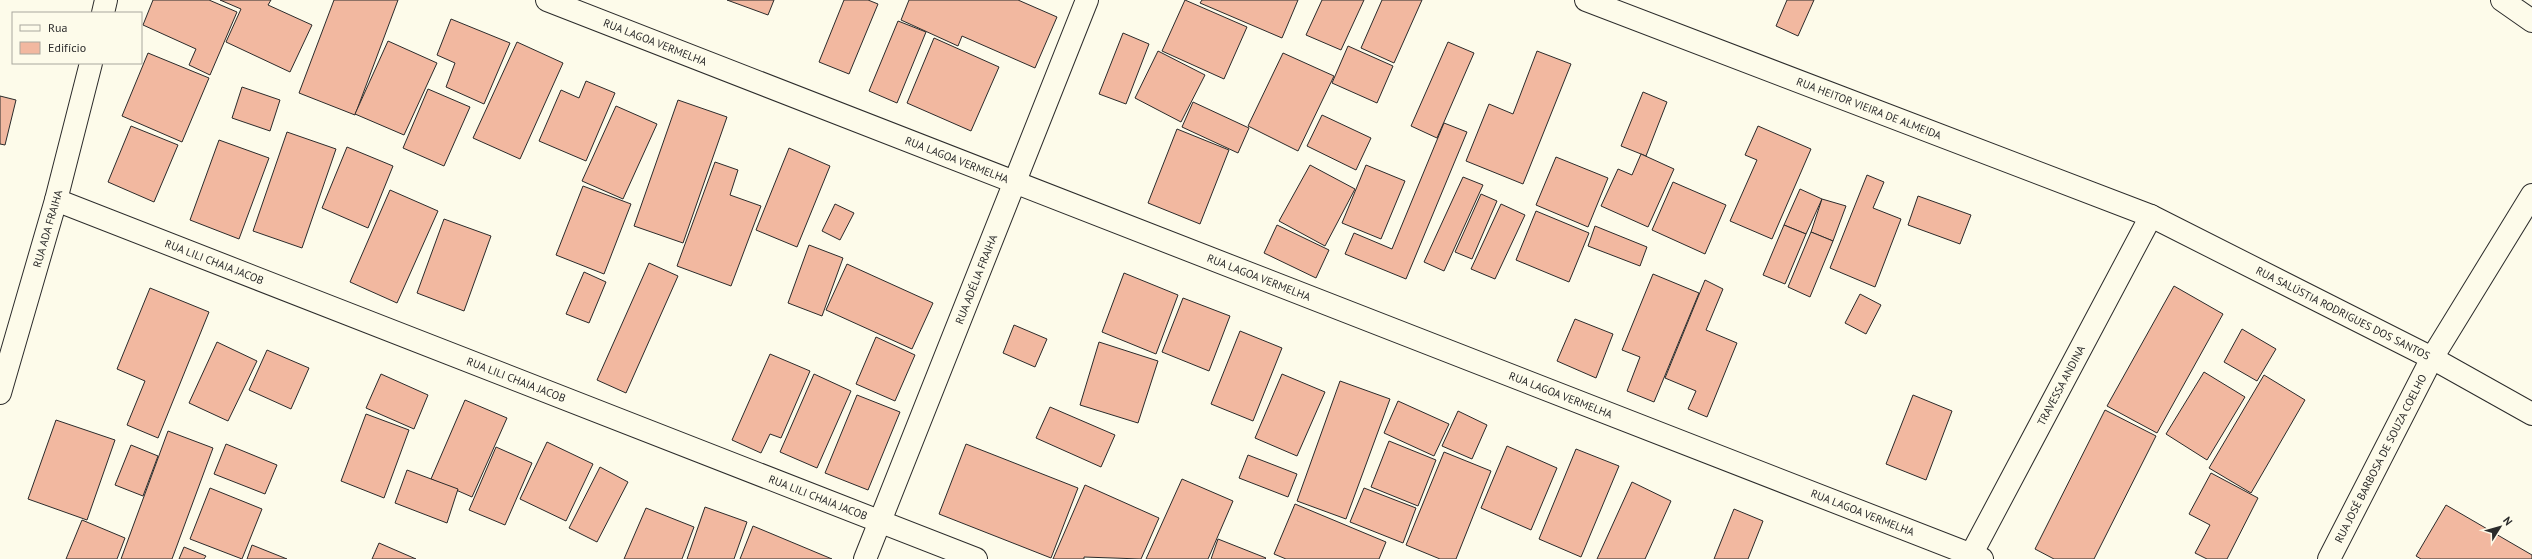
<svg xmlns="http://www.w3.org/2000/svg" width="2532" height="559" viewBox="0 0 2532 559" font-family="'PT Sans',sans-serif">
  <rect width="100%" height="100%" fill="#fdfbea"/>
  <g fill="#f2b8a0" stroke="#2b2b2b">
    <path d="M153,0H209L237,12L210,75L189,65L196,49L143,25Z"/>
    <path d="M220,0H271L268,5L312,25L290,72L226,42L241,9Z"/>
    <path d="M334,0H398L355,115L299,93Z"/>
    <path d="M727,0H774L768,15Z"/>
    <path d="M844,0H868L878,4L849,74L819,62Z"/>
    <path d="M909,0H1018L1057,17L1035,68L962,36L958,46L901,20Z"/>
    <path d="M1185,0L1247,27L1224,79L1162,51Z"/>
    <path d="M1202,0H1298L1282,38L1200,3Z"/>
    <path d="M1322,0H1364L1341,50L1306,35Z"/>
    <path d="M1382,0H1422L1394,63L1361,48Z"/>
    <path d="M1787,0H1814L1798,36L1776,26Z"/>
    <path d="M451,19L510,43L484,104L446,87L455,63L437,55Z"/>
    <path d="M898,21L926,32L897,103L869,91Z"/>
    <path d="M1123,33L1149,44L1126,104L1099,94Z"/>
    <path d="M934,38L999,67L971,131L907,103Z"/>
    <path d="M388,41L437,63L404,135L355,114Z"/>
    <path d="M517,42L563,63L520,159L473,138Z"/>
    <path d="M1448,42L1474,53L1437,138L1411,126Z"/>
    <path d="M1348,46L1393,66L1377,103L1332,83Z"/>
    <path d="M1158,51L1205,75L1181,122L1135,98Z"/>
    <path d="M1537,51L1571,64L1523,184L1466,161L1489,104L1513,114Z"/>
    <path d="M148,53L209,78L182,142L122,116Z"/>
    <path d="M1283,53L1334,76L1298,151L1248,126Z"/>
    <path d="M586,81L615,93L586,161L539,141L561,90L579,98Z"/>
    <path d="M242,87L280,100L270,131L232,118Z"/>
    <path d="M428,89L470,107L444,166L403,148Z"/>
    <path d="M1643,92L1667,102L1646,156L1621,146Z"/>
    <path d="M0,96L16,100L5,145L0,144Z"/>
    <path d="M678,100L727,117L683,243L634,226Z"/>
    <path d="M1193,102L1249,128L1238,153L1182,127Z"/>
    <path d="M616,106L657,124L623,199L582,181Z"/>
    <path d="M1322,115L1371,138L1356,170L1307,146Z"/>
    <path d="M1444,123L1467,132L1406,279L1345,254L1354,233L1392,249Z"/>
    <path d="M131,126L178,145L154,202L108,182Z"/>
    <path d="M1758,126L1811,149L1772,239L1730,221L1757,160L1745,155Z"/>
    <path d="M1177,129L1229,150L1200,224L1148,203Z"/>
    <path d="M287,132L336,149L302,248L253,231Z"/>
    <path d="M219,140L269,158L239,239L190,220Z"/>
    <path d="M347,147L393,166L368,228L322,208Z"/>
    <path d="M789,148L830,166L797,247L756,230Z"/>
    <path d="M1641,154L1674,169L1648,227L1601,206L1618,169L1632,175Z"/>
    <path d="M1556,157L1608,178L1588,227L1536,205Z"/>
    <path d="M715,162L738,170L730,195L761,206L731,286L677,266Z"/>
    <path d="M1310,165L1355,189L1325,246L1279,221Z"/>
    <path d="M1366,165L1405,181L1381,239L1342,223Z"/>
    <path d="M1867,175L1884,182L1873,208L1901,219L1875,287L1830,268Z"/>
    <path d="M1463,177L1483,185L1444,271L1424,262Z"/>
    <path d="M1673,182L1726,205L1705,254L1652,230Z"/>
    <path d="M583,186L631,204L604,274L556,255Z"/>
    <path d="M1800,189L1822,199L1806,234L1784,225Z"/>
    <path d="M390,190L438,211L397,303L350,282Z"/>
    <path d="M1481,194L1497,201L1472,259L1455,252Z"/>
    <path d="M1918,196L1971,215L1960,244L1908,225Z"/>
    <path d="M1822,199L1846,206L1833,241L1811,232Z"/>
    <path d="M835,204L854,213L840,240L822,231Z"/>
    <path d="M1501,204L1525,215L1495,279L1471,269Z"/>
    <path d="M1536,211L1589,233L1569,282L1516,260Z"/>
    <path d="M444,219L491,236L464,311L417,293Z"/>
    <path d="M1277,225L1329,250L1316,278L1264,253Z"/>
    <path d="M1784,225L1806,234L1785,284L1763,275Z"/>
    <path d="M1595,226L1647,247L1640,266L1588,246Z"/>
    <path d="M1811,232L1833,241L1810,297L1788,287Z"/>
    <path d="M809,245L843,258L822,316L788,303Z"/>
    <path d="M649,263L678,276L626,393L597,380Z"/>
    <path d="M847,264L933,303L912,349L826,310Z"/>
    <path d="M584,272L606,282L589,323L566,314Z"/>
    <path d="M1124,273L1178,295L1156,354L1102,332Z"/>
    <path d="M1653,274L1699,293L1654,402L1627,391L1640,357L1622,350Z"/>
    <path d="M1705,280L1723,289L1706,330L1737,343L1707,417L1688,409L1696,391L1665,378Z"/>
    <path d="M2174,286L2223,314L2157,433L2107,406Z"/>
    <path d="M150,288L209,312L158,438L127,425L145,381L117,369Z"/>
    <path d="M1860,294L1881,305L1866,334L1845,323Z"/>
    <path d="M1183,298L1230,316L1209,371L1162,352Z"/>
    <path d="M1575,319L1613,334L1596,378L1557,361Z"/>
    <path d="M1014,325L1047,339L1035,367L1003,353Z"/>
    <path d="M2242,329L2276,349L2257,381L2224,362Z"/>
    <path d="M1240,331L1282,348L1253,421L1211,404Z"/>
    <path d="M876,337L915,355L895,401L856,384Z"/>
    <path d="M217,342L257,361L228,421L189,403Z"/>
    <path d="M1099,342L1158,361L1138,423L1080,405Z"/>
    <path d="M267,350L309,368L291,409L249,390Z"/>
    <path d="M770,354L810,371L781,438L770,434L761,453L732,440Z"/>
    <path d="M2204,372L2245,397L2207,460L2166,434Z"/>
    <path d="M381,374L428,395L414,429L366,408Z"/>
    <path d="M814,374L851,391L817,468L780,452Z"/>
    <path d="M1282,374L1325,392L1297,456L1255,438Z"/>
    <path d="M2264,375L2305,400L2251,493L2209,468Z"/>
    <path d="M1340,381L1390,399L1346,519L1297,501Z"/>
    <path d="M857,395L900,412L868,490L825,473Z"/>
    <path d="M1913,395L1952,411L1926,480L1886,464Z"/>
    <path d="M465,400L507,418L472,497L431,479Z"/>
    <path d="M1398,401L1449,424L1434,456L1384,433Z"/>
    <path d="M1050,407L1115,435L1101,467L1036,438Z"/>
    <path d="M2105,410L2156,436L2094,559H2054L2035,549Z"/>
    <path d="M1458,411L1487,425L1472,459L1442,446Z"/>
    <path d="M366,414L409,430L384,498L341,481Z"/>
    <path d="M56,420L115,440L87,520L28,499Z"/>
    <path d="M168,431L213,448L172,559H121Z"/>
    <path d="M1389,441L1436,460L1418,506L1371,487Z"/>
    <path d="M547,442L593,464L566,521L520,499Z"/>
    <path d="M226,444L277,465L265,494L214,474Z"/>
    <path d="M966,444L1078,488L1051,558L939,514Z"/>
    <path d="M131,445L158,456L143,496L115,485Z"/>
    <path d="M1507,446L1557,468L1531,530L1481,508Z"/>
    <path d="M496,447L532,463L505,525L469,510Z"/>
    <path d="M1576,449L1619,466L1581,557L1539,539Z"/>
    <path d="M1444,452L1491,471L1456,559H1440L1406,545Z"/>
    <path d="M1248,455L1297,474L1288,497L1239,478Z"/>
    <path d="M600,467L628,482L597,542L569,528Z"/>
    <path d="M407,470L458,489L447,523L395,503Z"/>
    <path d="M2211,473L2258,498L2227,559H2207L2195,553L2210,525L2189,514Z"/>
    <path d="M1182,479L1233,501L1208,559H1146Z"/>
    <path d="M1632,482L1671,501L1645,559H1597Z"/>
    <path d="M1085,485L1159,518L1141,559L1084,557V559H1053Z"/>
    <path d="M210,488L262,509L242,559L190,539Z"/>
    <path d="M1364,488L1416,508L1403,543L1350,522Z"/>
    <path d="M1295,504L1386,542L1379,559H1286L1274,554Z"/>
    <path d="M2446,505L2532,555V559H2421L2416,556Z"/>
    <path d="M705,507L747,522L734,559H687Z"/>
    <path d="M646,508L694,527L682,559H624Z"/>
    <path d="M1734,509L1763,521L1748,559H1714Z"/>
    <path d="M82,520L125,538L117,559H66Z"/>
    <path d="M753,526L832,559H740Z"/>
    <path d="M1218,539L1266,558L1265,559H1211Z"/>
    <path d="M379,543L416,559H372Z"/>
    <path d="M252,545L287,559H247Z"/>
    <path d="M184,547L206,556L204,559H179Z"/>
  </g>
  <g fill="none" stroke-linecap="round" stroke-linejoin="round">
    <g stroke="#2b2b2b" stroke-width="24">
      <g id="minor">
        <path id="s1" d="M547,0L1982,559"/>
        <path id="s2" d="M1586,0L2151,216L2432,358L2532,414"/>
        <path d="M2502,0L2532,21"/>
        <path d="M103,13L106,0"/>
        <path id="s3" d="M56,200L976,559"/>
        <path id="s4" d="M0,393L56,200L91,63"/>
        <path id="s5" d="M1971,555L2151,216"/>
        <path id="s6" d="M865,559L1087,0"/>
        <path id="s7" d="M2329,559L2432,358L2532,195"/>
      </g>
    </g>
    <use href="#minor" stroke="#fdfbea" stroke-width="22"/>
  </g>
  <g text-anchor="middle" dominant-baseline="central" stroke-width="3" stroke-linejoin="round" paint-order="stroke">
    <g font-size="11" fill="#2b2b2b" stroke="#fdfbea">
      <text stroke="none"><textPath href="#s1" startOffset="116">RUA LAGOA VERMELHA</textPath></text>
      <text stroke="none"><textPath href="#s2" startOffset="303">RUA HEITOR VIEIRA DE ALMEIDA</textPath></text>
      <text stroke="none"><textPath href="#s1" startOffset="440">RUA LAGOA VERMELHA</textPath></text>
      <text stroke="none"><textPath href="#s4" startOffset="171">RUA ADA FRAIHA</textPath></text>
      <text stroke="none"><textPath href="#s3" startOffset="170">RUA LILI CHAIA JACOB</textPath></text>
      <text stroke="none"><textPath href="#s1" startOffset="764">RUA LAGOA VERMELHA</textPath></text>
      <text stroke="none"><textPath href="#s6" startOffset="301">RUA ADÉLIA FRAIHA</textPath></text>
      <text stroke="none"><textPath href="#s2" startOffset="820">RUA SALÚSTIA RODRIGUES DOS SANTOS</textPath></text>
      <text stroke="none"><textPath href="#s3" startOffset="494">RUA LILI CHAIA JACOB</textPath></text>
      <text stroke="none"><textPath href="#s5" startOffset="192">TRAVESSA ANDINA</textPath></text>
      <text stroke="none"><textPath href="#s1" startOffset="1088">RUA LAGOA VERMELHA</textPath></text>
      <text stroke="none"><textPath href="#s7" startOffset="113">RUA JOSÉ BARBOSA DE SOUZA COELHO</textPath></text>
      <text stroke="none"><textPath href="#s3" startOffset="818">RUA LILI CHAIA JACOB</textPath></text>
      <text stroke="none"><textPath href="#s1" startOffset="1412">RUA LAGOA VERMELHA</textPath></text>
    </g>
  </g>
  <rect x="12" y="12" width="130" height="52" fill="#fdfbea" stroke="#a9a89e"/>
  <rect x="20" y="25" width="20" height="6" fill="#fdfbea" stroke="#a9a89e"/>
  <text x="48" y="32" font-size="12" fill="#2b2b2b">Rua</text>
  <rect x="20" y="42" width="20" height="12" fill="#f2b8a0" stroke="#a9a89e"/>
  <text x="48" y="52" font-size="12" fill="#2b2b2b">Edifício</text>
  <g transform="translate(2500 527) rotate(53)" stroke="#fdfbea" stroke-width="3" paint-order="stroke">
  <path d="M0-3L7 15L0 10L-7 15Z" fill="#2b2b2b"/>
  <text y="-6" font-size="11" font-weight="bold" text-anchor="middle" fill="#2b2b2b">N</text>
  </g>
</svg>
